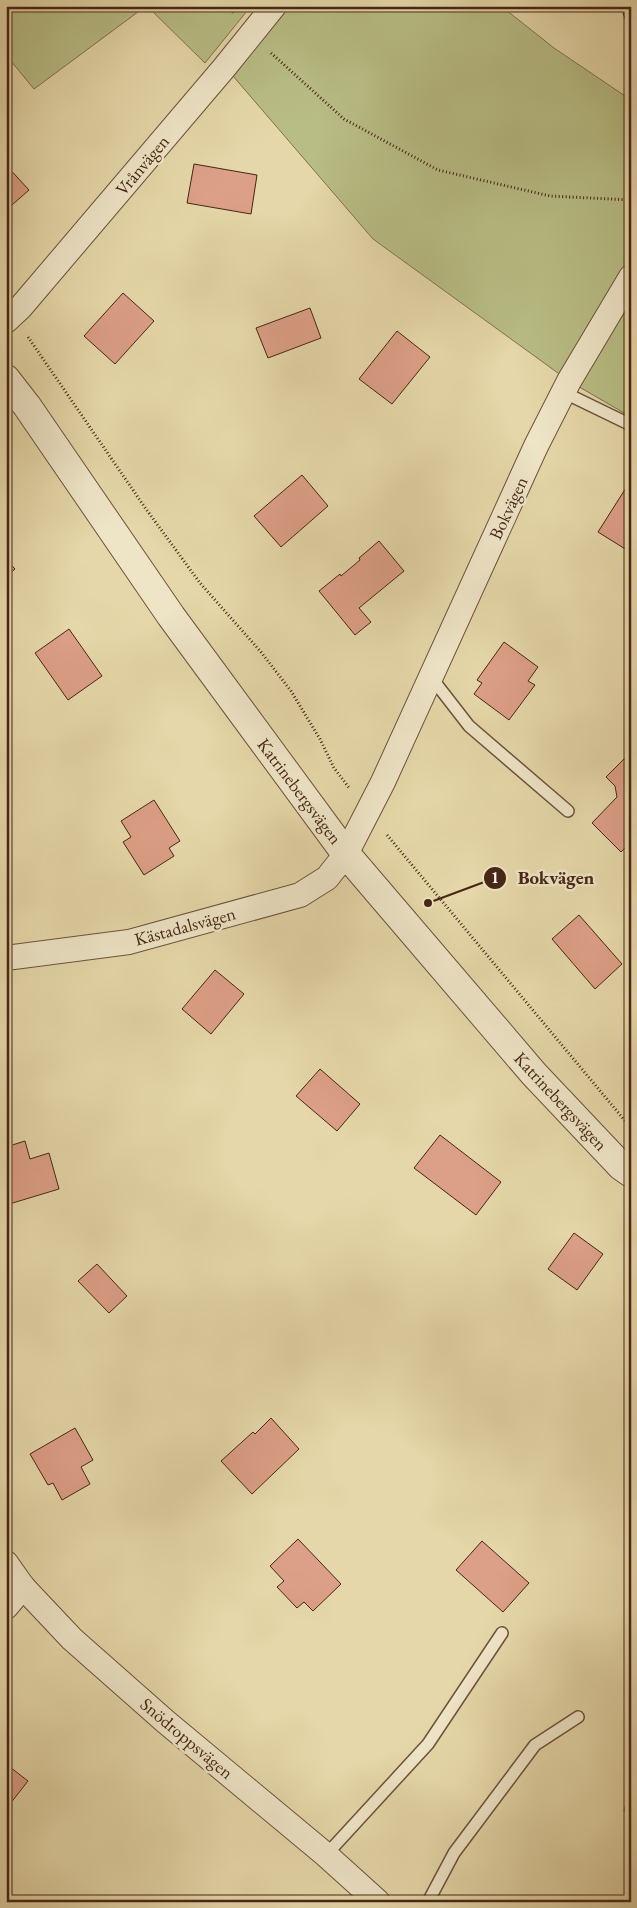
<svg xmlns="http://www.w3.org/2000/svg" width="637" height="1908" viewBox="0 0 637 1908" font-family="'EB Garamond',serif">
  <rect width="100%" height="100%" fill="#e5d7a9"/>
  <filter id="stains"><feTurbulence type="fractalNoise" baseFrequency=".004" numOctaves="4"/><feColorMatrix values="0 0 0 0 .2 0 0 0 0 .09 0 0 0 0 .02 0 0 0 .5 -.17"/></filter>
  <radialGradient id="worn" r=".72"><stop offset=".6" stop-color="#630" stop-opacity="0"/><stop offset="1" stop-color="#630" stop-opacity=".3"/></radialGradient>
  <g fill="#b8bd85" stroke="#80714e">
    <path d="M6,6H146L34,89L6,55Z"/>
    <path d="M147,6H251L205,63Z"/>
    <path d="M290,6H501L554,48L631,100V417L569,381L373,239L233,76Z"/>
  </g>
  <g fill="#dc9f87" stroke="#472516">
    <path d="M631,11V36L623,13Z"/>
    <path d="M194,164L257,175L251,214L187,203Z"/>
    <path d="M6,165L29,190L12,205L6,199Z"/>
    <path d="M123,293L154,321L115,364L84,336Z"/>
    <path d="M310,308L321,338L268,358L256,328Z"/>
    <path d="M397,331L430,357L392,404L359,379Z"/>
    <path d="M302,475L328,506L281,547L254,516Z"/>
    <path d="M631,480V551L630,552L598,532Z"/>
    <path d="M379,541L404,571L359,608L371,622L355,635L319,591L340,574L341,576L360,560L359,558Z"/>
    <path d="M6,559L15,569L6,577Z"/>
    <path d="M69,629L102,676L68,700L35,653Z"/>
    <path d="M504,642L538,667L528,681L535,685L509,720L474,694L482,683L477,680Z"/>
    <path d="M631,752V842L621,852L592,823L617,797L615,786L606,777Z"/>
    <path d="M154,800L180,841L169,848L174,856L144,875L123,842L131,837L121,821Z"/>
    <path d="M579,915L622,964L595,989L552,939Z"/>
    <path d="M215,970L244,994L211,1034L182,1009Z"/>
    <path d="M320,1069L360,1104L337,1131L296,1096Z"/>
    <path d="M440,1135L501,1182L476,1215L414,1168Z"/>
    <path d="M25,1141L30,1159L49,1153L59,1189L6,1205V1147Z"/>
    <path d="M574,1233L603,1254L577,1290L548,1269Z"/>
    <path d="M97,1264L127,1296L109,1313L78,1281Z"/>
    <path d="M271,1418L299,1449L252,1494L221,1461L253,1432L255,1434Z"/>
    <path d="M75,1428L93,1460L81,1467L90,1484L62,1500L53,1483L48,1485L30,1454Z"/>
    <path d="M298,1539L341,1584L313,1611L304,1602L297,1608L277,1587L284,1581L270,1566Z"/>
    <path d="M482,1541L529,1583L503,1612L456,1570Z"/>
    <path d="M6,1764L28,1781L6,1809Z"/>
    <path d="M631,1783V1813L624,1811Z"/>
  </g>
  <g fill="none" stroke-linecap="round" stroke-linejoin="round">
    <g stroke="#6e523b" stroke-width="14">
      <g id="service">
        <path d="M563,392L631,425"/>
        <path d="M431,677L469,726L568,811"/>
        <path d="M326,1855L428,1744L502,1633"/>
        <path d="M428,1902L454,1853L535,1745L578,1717"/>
      </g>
    </g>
    <g stroke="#6e523b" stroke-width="26">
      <g id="minor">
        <path d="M6,321L20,308L224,68L274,6"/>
        <path d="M6,958L129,942L300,895L327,878L346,854L383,782L536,446L569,381L631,277"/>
        <path d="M6,1563L23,1587L72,1639L166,1722L326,1855L378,1902"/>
        <path d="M6,1607L23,1587"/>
      </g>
    </g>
    <g stroke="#6e523b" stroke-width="30">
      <path id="tertiary" d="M6,379L27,406L171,616L346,854L534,1074L621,1166L631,1173"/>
    </g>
    <g stroke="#472516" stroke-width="3" stroke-dasharray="1 2.5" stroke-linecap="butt">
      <path d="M229,6L234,14"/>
      <path d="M271,53L344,119L438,170L550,196L631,200"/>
      <path d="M28,337L146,509L200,583L261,652L291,691L320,739L334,768L350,789"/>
      <path d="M387,835L631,1128"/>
    </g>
    <use href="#service" stroke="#eee5c7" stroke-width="11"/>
    <use href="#minor" stroke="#eee5c7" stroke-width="24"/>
    <use href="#tertiary" stroke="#eee5c7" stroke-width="28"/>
  </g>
  <g text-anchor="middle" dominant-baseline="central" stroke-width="5" stroke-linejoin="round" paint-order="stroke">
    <g font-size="18" fill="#472516" stroke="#eee5c7">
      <text transform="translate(142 165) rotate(-50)">Vrånvägen</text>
      <text transform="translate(508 508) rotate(-65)">Bokvägen</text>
      <text transform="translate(300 791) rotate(53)">Katrinebergsvägen</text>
      <text transform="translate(185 926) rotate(-15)">Kästadalsvägen</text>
      <text transform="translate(561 1101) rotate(47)">Katrinebergsvägen</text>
      <text transform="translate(187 1738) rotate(40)">Snödroppsvägen</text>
    </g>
  </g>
  <path fill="none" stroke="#472516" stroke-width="2" d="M428 903L495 878"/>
  <g fill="#472516" stroke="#eee5c7" stroke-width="2">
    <circle cx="428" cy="903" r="5"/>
    <circle cx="495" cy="878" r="12"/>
  </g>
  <g font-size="15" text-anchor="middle" font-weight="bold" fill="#fff">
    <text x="495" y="883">1</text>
  </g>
  <g font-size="19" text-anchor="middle" font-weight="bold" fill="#472516" stroke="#eee5c7" stroke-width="5" stroke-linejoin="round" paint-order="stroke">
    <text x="556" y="884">Bokvägen</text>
  </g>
  <rect width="637" height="1908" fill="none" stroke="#e5d7a9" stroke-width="25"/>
  <rect x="8" y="8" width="622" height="1893" fill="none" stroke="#472516" stroke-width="2.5"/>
  <rect x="12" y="12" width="612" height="1883" fill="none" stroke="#472516"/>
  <rect width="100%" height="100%" filter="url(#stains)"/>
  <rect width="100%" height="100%" fill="url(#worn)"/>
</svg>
